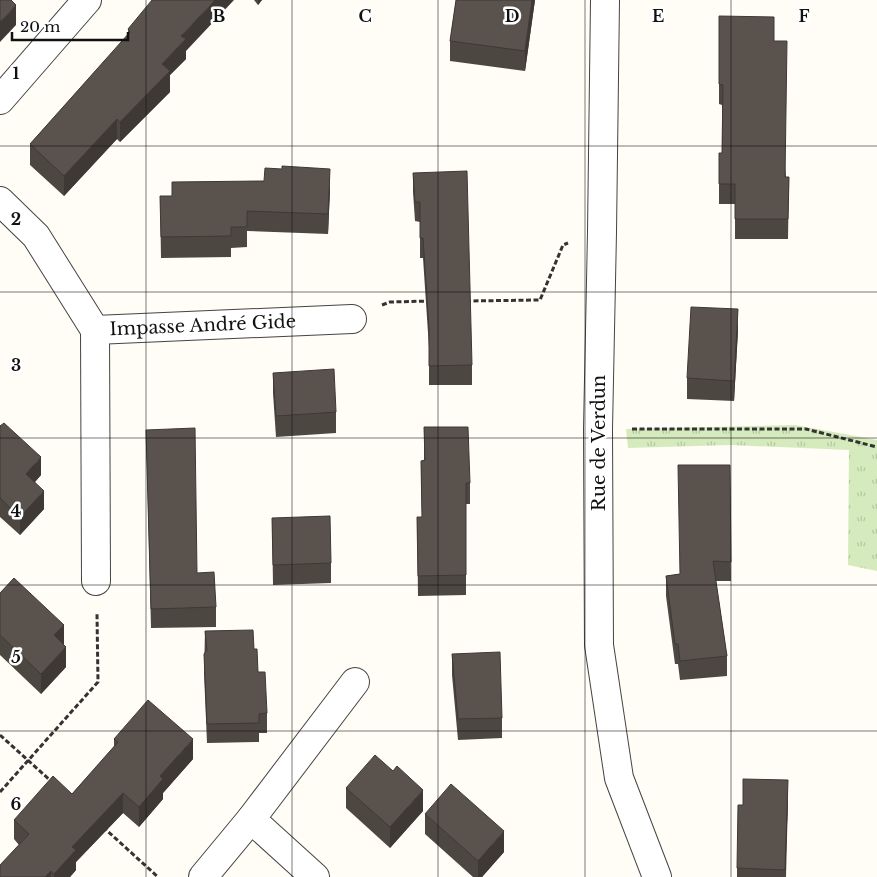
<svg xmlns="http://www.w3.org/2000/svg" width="877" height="877" viewBox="0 0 877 877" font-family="'Libre Baskerville',serif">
  <defs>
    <pattern id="park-tufts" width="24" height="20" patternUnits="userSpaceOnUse" patternTransform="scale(1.25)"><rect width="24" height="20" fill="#d5ebbd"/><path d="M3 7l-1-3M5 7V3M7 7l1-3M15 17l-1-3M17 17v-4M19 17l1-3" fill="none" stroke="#b6c8a1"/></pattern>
  </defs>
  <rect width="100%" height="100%" fill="#fffdf5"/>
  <path fill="url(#park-tufts)" d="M795,425L877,440V571L848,565L849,450L730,445L628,448L626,429Z"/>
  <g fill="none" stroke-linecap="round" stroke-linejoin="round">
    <g stroke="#444" stroke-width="30">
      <g id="minor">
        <path d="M605,0L602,232L598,429L599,645L619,778L657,877"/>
        <path d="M0,100L87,0"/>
        <path id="s1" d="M0,201L36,236L95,330L352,319"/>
        <path d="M95,330L96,581"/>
        <path d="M203,877L251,819"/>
        <path d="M315,877L251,819L355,682"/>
      </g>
    </g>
    <g stroke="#333" stroke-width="3" stroke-dasharray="5 2.5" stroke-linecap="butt">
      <path d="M466,301L540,300L563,245L568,243"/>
      <path d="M382,305L390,302L430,301"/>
      <path d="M632,429H806L877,447"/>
      <path d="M0,735L52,782"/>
      <path d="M0,792L98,682L97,614"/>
      <path d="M103,827L158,877"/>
    </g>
    <use href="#minor" stroke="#fff" stroke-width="28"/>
  </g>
  <g fill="#4d4742">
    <path d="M254,0H262L258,5Z"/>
    <path d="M456,0H535L525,71L450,61V41Z"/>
    <path d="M719,16L774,41L786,177H789L788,239H735V204H719V153H722V105L719,104Z"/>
    <path d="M128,29L186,51V59L170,75V92L120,142L117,139L64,196L30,165V144L128,35Z"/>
    <path d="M413,173L472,365V385H429V348L423,258H420V222L415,221L413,192Z"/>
    <path d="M172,182L330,189L328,234L247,231V247L231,248V257L161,258L160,196H172Z"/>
    <path d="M738,330L734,401L687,399V378Z"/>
    <path d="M273,373L336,412V433L276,437L273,393Z"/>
    <path d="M0,426L41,475L35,482L44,509L20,535L0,517Z"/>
    <path d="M424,427L470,483V504H466V595L418,596L417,517H422L421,461L424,460Z"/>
    <path d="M146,430L197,573L216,607V627L151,628Z"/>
    <path d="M730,465L731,581H716L727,656V676L680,680L678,664H675L666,596V576L680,574Z"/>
    <path d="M272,518L331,563V583L273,585Z"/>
    <path d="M0,593L64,644L66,667L41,694L0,655Z"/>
    <path d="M205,631L254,649L258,672L267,713V733H259V742L207,743L204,673Z"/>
    <path d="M452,654L502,718V738L458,740L452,675Z"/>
    <path d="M114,739L193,759L163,793V799L139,827L123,813L76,862V870L70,877H0L19,845L14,839V820L72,794L114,747Z"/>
    <path d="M346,788L423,811L390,848L346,808Z"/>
    <path d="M788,800L786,877H737V868Z"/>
    <path d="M425,814L504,852L482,877H473L425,834Z"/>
  </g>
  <g fill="#3f3936">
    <path d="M215,0H234L186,51V59L170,75V92L120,142V122L181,36Z"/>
    <path d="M258,0H262L258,5Z"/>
    <path d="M532,0H535L525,71V51Z"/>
    <path d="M16,5V25L0,42V22Z"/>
    <path d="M117,119V139L64,196V176Z"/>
    <path d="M330,169V189L328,234V214Z"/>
    <path d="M738,309V330L734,401V381Z"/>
    <path d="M41,457V475L26,492V474Z"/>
    <path d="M44,491V509L20,535V517Z"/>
    <path d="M64,625V646L54,635Z"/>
    <path d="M66,647V667L41,694V674Z"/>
    <path d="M193,739V759L163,793V799L139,827V807L160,776Z"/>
    <path d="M788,780V800L785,877Z"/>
    <path d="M423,790V811L390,848V827Z"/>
    <path d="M123,793V813L76,862V870L70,877H54V874L72,847Z"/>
    <path d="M504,831V852L482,877H478V861Z"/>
    <path d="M51,871V877H45Z"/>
  </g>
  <g fill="#5a524d" stroke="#3f3936">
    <path d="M0,0H11L16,5L0,22Z"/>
    <path d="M152,0H215L181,36L186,39L162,64L170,71L120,122L117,119L64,176L30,144L130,32L128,29Z"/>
    <path d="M456,0H532L525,51L450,41Z"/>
    <path d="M719,16L774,17V41H787L785,177H789L788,219H735V184H719V153H722L723,85L719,84Z"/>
    <path d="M282,166L330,169L328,214L247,211V227H231V236L161,237L160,196H172V182L264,181L265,168L282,169Z"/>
    <path d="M467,171L472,365L429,366V328L423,238H420V202H415L413,173Z"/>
    <path d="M691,307L738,309L734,381L687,378Z"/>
    <path d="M334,369L336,412L276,416L273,373Z"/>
    <path d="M4,423L41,457L26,474L44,491L20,517L0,498V426Z"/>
    <path d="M424,427H468L470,483H466V575L418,576L417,517H422L421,461L425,460Z"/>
    <path d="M195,428L197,573L214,572L216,607L151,609L146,430Z"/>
    <path d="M678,465H730L731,562L713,561L727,656L680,661L678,644H675L666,576L680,574Z"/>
    <path d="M330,516L331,563L273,565L272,518Z"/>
    <path d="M14,578L64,625L54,635L66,647L41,674L0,635V593Z"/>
    <path d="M253,630L254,649H257L258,672H265L267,713L259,714V723L207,724L204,654L207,650L205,631Z"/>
    <path d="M500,652L502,718L458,719L452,654Z"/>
    <path d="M148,700L193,739L160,776L163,779L139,807L123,793L72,847L76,850L54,874L51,871L45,877H0V865L29,834L14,820L53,776L72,794L118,742L114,739Z"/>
    <path d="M375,755L393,771L397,766L423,790L390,827L346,788Z"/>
    <path d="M743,779L788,780L785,870L737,868L738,805H743Z"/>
    <path d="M451,784L504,831L478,861L425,814Z"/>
  </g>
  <path fill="none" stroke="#111" stroke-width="1" stroke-opacity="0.55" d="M146,0V877M292,0V877M438,0V877M585,0V877M731,0V877M0,146H877M0,292H877M0,438H877M0,585H877M0,731H877"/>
  <g text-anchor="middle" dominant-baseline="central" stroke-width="5" stroke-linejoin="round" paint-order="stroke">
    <g font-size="18" fill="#111" stroke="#fff">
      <text stroke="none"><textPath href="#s1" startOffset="269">Impasse André Gide</textPath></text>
      <text transform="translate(599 443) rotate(-90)">Rue de Verdun</text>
    </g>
  </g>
  <g font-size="16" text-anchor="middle" font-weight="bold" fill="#111" stroke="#fff" stroke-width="5" stroke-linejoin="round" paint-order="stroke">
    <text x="219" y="22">B</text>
    <text x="365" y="22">C</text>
    <text x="512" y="22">D</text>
    <text x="658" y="22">E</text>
    <text x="804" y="22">F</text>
    <text x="16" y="79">1</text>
    <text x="16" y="225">2</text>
    <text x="16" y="371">3</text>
    <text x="16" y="517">4</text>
    <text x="16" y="663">5</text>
    <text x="16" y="810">6</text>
  </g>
  <path d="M12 32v8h116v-8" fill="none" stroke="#111111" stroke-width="2.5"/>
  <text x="20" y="32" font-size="15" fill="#111111" stroke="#ffffff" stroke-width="4" paint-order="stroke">20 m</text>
</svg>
